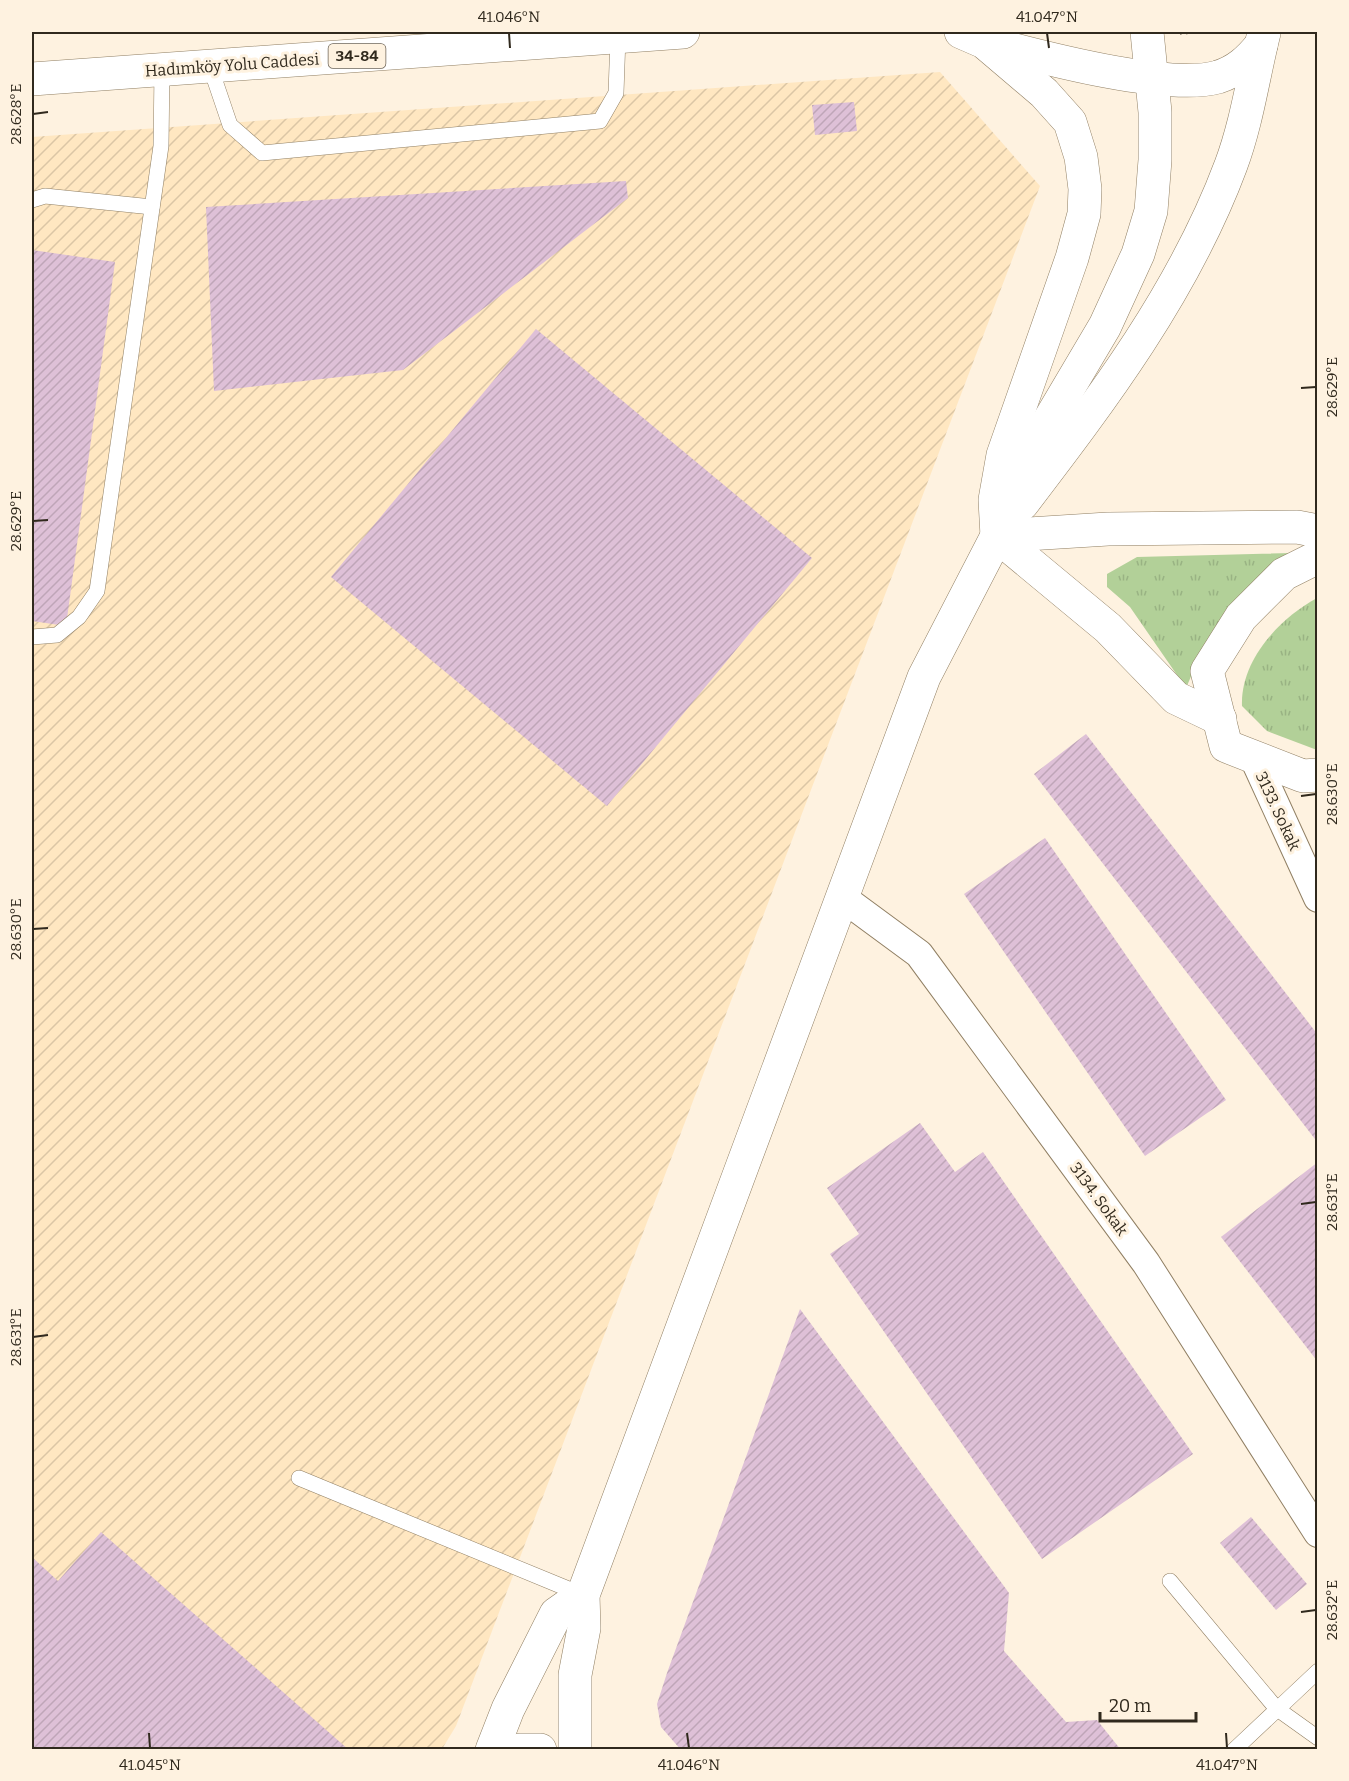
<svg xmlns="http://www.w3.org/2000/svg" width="1349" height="1781" viewBox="0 0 1349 1781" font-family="Bitter,serif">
  <defs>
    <pattern id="industrial-furrows" width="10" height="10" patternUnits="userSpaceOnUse" patternTransform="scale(1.5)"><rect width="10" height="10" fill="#ffe7c1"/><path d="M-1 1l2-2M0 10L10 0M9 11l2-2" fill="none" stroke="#dbc6a5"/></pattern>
    <pattern id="grass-tufts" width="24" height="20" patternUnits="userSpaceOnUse" patternTransform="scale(1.5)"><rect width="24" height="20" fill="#b2d098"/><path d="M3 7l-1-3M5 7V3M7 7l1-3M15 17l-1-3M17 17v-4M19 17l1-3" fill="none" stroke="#99b383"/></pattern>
    <pattern id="building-hatch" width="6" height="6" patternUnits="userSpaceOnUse" patternTransform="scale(1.5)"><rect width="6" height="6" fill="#dec0d7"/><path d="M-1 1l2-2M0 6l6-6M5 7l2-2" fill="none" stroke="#bfa5b8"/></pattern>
  </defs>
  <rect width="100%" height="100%" fill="#fef2e0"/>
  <path fill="url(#industrial-furrows)" d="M940,72L1040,186L456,1726L442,1749L32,1750V137Z"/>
  <g fill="url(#grass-tufts)">
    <path d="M1293,553L1199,658L1186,688L1130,607L1107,587V574L1137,557Z"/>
    <path d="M1317,598V750L1267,731L1242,706C1240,660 1280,618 1317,598Z"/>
  </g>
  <g fill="url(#building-hatch)">
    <path d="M854,102L857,131L815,135L812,105Z"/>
    <path d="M626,181L628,198L403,370L214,391L206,207Z"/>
    <path d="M32,250L115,262L66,626L32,621Z"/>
    <path d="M536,329L812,558L607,806L331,577Z"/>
    <path d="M1086,734L1318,1035V1143L1034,774Z"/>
    <path d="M1045,838L1226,1100L1145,1156L964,894Z"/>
    <path d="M920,1123L955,1172L983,1152L1193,1454L1042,1559L830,1254L859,1234L827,1188Z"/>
    <path d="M1318,1162V1362L1221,1237Z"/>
    <path d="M800,1309L1009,1593L1004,1651L1066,1722L1097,1720L1121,1750H681L661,1727L657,1704L667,1673Z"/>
    <path d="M1251,1517L1307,1584L1276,1610L1220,1543Z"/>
    <path d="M101,1532L349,1750H37L32,1745V1557L58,1581Z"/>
  </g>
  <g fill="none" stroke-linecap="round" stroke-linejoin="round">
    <g stroke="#907f63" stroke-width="16">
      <g id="lane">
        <path d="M210,66L230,125L262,153L600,121L616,93L618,37"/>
        <path d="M32,200L45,196L152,207"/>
        <path d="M32,637L57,635L79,617L97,591L161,146L162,70"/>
        <path d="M299,1478L583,1595"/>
        <path d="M1170,1581L1276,1708L1318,1738"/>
        <path d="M1234,1750L1318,1671"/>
      </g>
    </g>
    <g stroke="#907f63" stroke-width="30">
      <g id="street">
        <path d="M1253,756L1318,898"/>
        <path d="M843,898L919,954L1146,1263L1318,1533"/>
      </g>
    </g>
    <g stroke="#907f63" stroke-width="34">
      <g id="secondary">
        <path d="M1022,504C1103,398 1184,291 1231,165C1247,122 1253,77 1264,33"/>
        <path d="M997,536L1108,529L1297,527L1318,531"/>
        <path d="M997,536L1108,628L1176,698L1220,719"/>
        <path d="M1318,557L1284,574L1241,617L1207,671L1226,746L1303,776L1318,775"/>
        <path d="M492,1750L508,1709L556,1614L583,1595"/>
        <path d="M520,1750H540"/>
        <path d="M575,1750V1675L584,1628L583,1595L924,677L997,536L1034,446L1105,326L1138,254L1151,211L1155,160V112L1147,32"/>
      </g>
    </g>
    <g stroke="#907f63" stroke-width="34">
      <g id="primary">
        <path d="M961,32L984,42L1044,93L1070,122L1081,157L1085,189L1084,214L1072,258L1003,455L995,500L997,536"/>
        <path d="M992,44C1044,58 1168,91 1218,77C1237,71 1249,60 1261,45"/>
        <path d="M32,79L683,32"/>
      </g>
    </g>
    <path stroke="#8e8576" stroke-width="4" stroke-dasharray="1.5 4.5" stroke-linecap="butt" d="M1180,33L1192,32"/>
    <use href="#lane" stroke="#fff" stroke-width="15"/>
    <use href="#street" stroke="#fff" stroke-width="28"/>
    <use href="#secondary" stroke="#fff" stroke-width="33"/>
    <use href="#primary" stroke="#fff" stroke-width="33"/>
  </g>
  <path fill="none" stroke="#30291d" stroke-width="2" d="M509,33L510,48M1047,33L1049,48M33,114L48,112M1301,388L1316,387M33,521L48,520M1301,796L1316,794M33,929L48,928M1301,1204L1316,1202M33,1337L48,1335M1301,1612L1316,1610M149,1733L150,1748M687,1733L689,1748M1226,1733L1227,1748"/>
  <g text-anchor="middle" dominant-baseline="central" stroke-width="6" stroke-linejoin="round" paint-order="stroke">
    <rect fill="#fef2e0" stroke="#6e6558" stroke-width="1.5" x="328.5" y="44" width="57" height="24" rx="4.5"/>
    <g font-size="15" font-weight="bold" fill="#30291d">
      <text x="357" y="56">34-84</text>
    </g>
    <g font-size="16" fill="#30291d" stroke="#fef2e0">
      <text transform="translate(232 65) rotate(-4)">Hadımköy Yolu Caddesi</text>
      <text transform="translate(1278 811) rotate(65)">3133. Sokak</text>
      <text transform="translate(1099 1199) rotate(54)">3134. Sokak</text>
    </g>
  </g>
  <rect width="1349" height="1781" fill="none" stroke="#fef2e0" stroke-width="66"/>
  <path d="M1100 1712v9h96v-9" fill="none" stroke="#30291d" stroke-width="3"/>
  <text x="1109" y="1712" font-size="18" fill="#30291d" stroke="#fef2e0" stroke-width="4.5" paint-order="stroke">20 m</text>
  <rect x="33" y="33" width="1283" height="1715" fill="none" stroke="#30291d" stroke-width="2"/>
  <g font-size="15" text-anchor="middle" fill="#30291d">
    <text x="509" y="22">41.046°N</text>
    <text x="1047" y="22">41.047°N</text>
    <text transform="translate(16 114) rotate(-90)" y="5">28.628°E</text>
    <text transform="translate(1332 387) rotate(-90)" y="5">28.629°E</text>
    <text transform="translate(16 521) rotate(-90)" y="5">28.629°E</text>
    <text transform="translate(1332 794) rotate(-90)" y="5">28.630°E</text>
    <text transform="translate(16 929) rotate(-90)" y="5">28.630°E</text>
    <text transform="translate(1332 1202) rotate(-90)" y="5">28.631°E</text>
    <text transform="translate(16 1337) rotate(-90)" y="5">28.631°E</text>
    <text transform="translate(1332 1610) rotate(-90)" y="5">28.632°E</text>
    <text x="150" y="1770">41.045°N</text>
    <text x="689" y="1770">41.046°N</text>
    <text x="1227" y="1770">41.047°N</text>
  </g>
</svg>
